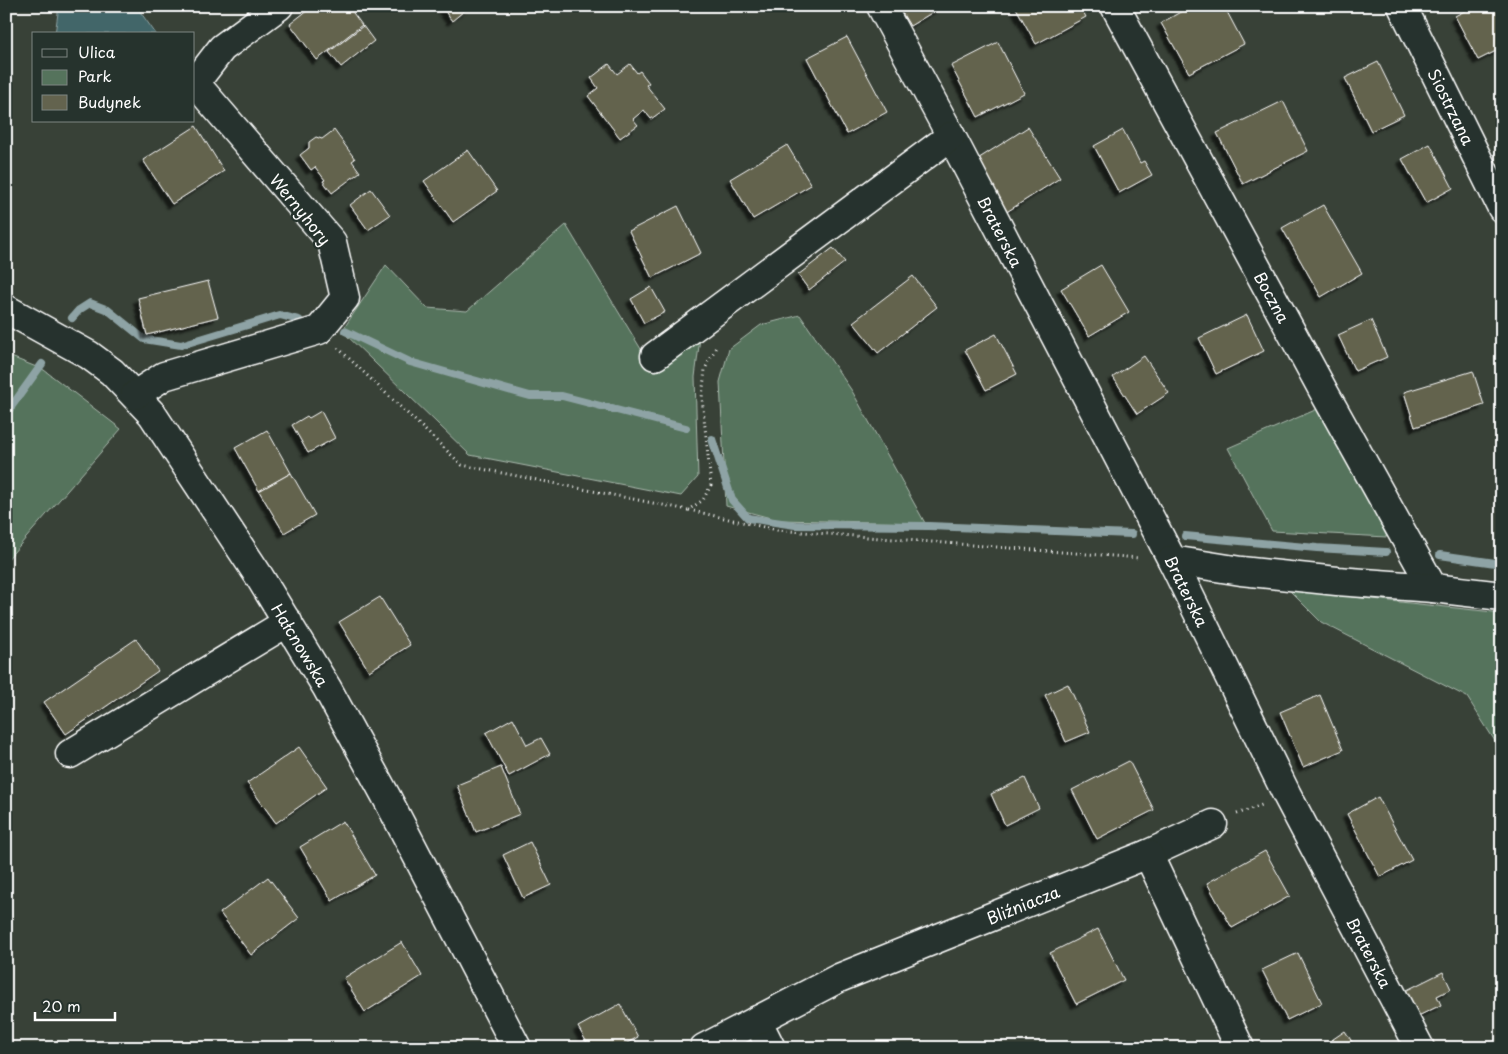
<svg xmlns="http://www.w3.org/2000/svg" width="1508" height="1054" viewBox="0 0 1508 1054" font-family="'Playpen Sans',sans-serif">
  <defs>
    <filter id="shadow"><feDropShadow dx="-4.5" dy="4.5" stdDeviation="1" flood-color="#0009"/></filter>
  </defs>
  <rect width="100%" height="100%" fill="#384137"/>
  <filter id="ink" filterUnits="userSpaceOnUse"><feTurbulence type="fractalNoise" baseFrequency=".02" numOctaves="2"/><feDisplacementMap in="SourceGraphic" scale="10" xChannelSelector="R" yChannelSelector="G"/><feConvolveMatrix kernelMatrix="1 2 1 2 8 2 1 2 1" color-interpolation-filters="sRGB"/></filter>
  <g filter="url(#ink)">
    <g fill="#55735c" stroke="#aab9ae">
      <path d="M566,225L653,369L700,338L695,377L698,477L681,496L470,455L342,331L386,265L427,308L467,311Z"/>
      <path d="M800,315L852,391L925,523L778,520L726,506L720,382L729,349L761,325Z"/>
      <path d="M6,355L44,370L121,429L6,561Z"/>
      <path d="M1322,407L1387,537L1272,531L1228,448Z"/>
      <path d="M1289,590L1502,613V752L1467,697L1321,622Z"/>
    </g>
    <path fill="#436669" stroke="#8ea3a5" d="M59,6H136L156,34H55Z"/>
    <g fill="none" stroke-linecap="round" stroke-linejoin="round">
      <g stroke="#8ea3a5" stroke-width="8">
        <path d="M72,318L79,310L90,303L108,310L144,339L181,345L280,315L299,320"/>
        <path d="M345,331L410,362L530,396H562L686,428"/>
        <path d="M6,414L42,364"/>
        <path d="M712,439L732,500L748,518L795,525L929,526L1132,534"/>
        <path d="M1185,536L1317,548L1386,552"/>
        <path d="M1440,555L1502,564"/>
      </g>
    </g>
    <g fill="#63634e" stroke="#fff" filter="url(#shadow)">
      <path d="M313,6H348L362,25L317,60L290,24Z"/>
      <path d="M441,6H470L452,21Z"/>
      <path d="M898,6H943L910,26Z"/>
      <path d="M1015,6H1080L1086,17L1036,44Z"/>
      <path d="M1191,6H1224L1244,44L1189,73L1161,23Z"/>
      <path d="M1474,6H1502V48L1478,60L1455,16Z"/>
      <path d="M363,26L374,41L341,67L329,52Z"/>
      <path d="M847,37L887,112L847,134L807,58Z"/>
      <path d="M998,42L1024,93L978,117L951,66Z"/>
      <path d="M1378,62L1404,115L1371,131L1345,78Z"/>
      <path d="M609,64L617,74L630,64L637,73L640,71L649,83L646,85L665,109L651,119L644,110L633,119L638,125L620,138L588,96L598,88L591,78Z"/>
      <path d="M1283,101L1308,151L1243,184L1217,133Z"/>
      <path d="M196,126L224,171L172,204L143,160Z"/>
      <path d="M1028,127L1060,178L1005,213L973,162Z"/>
      <path d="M334,130L355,159L352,161L360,172L332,193L323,181L325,180L315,167L311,170L300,155L309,148V142L316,137L322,139Z"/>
      <path d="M1123,130L1140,163L1144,161L1152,175L1119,193L1094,146Z"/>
      <path d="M1430,144L1453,188L1426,203L1402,159Z"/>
      <path d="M787,145L811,185L753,219L730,179Z"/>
      <path d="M468,150L497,191L453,222L424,181Z"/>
      <path d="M371,189L390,215L368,230L350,205Z"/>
      <path d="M1323,205L1362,273L1321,297L1282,228Z"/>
      <path d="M678,206L701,253L652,278L629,231Z"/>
      <path d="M833,248L845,262L809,290L798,275Z"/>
      <path d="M1101,265L1129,312L1089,336L1061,289Z"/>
      <path d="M913,276L937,307L878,353L853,322Z"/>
      <path d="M208,281L218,317L147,335L138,298Z"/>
      <path d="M651,287L665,312L644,323L631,299Z"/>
      <path d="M1247,315L1264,351L1216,374L1199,338Z"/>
      <path d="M1371,320L1387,357L1355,371L1338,335Z"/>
      <path d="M996,334L1017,374L986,390L965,350Z"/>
      <path d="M1144,356L1169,393L1137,414L1113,377Z"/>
      <path d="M1473,371L1484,405L1415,427L1404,392Z"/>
      <path d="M321,411L335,438L308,453L292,425L307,416L309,418Z"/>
      <path d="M267,430L291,473L259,491L235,448Z"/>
      <path d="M291,473L315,515L284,533L259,491Z"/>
      <path d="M380,597L410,645L369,671L339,622Z"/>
      <path d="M136,639L158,671L66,734L44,702Z"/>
      <path d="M1068,684L1090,732L1066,742L1045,695Z"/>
      <path d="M1320,695L1343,750L1303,767L1280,712Z"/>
      <path d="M513,718L527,745L541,738L550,754L509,776L486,733Z"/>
      <path d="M299,747L327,787L276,823L247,783Z"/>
      <path d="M1129,761L1154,810L1097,839L1072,790Z"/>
      <path d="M501,767L520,814L476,832L457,785Z"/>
      <path d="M1025,778L1039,808L1005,825L991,794Z"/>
      <path d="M1378,797L1412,860L1380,877L1347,814Z"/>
      <path d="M343,821L375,875L332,901L300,847Z"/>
      <path d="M530,842L551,885L523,898L503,855Z"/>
      <path d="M1265,851L1290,896L1232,928L1207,883Z"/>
      <path d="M268,877L299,918L251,955L220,913Z"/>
      <path d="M1098,929L1124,980L1076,1004L1050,953Z"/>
      <path d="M402,942L422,976L365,1012L344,978Z"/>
      <path d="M1298,953L1322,1003L1287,1020L1262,970Z"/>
      <path d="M1443,972L1451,989L1437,996L1441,1005L1414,1018L1401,993Z"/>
      <path d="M620,1004L638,1037L618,1048H590L578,1027Z"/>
      <path d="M1345,1031L1356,1048H1320Z"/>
    </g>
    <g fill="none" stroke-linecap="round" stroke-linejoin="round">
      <g stroke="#fff" stroke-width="31">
        <g id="minor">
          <path id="s1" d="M881,6L951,136L1172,560L1287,795L1420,1048"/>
          <path id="s2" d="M1115,6L1325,394L1433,588"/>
          <path id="s3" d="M1402,6L1502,208"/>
          <path id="s4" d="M6,309L89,355L112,372L152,414L259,576L327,688L387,798L517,1048"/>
          <path d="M655,356L951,136"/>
          <path d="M135,395L164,376L319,330L345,298L332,242L195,83L222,48L279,6"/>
          <path d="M1172,560L1241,571L1337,581L1433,588L1502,596"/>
          <path d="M70,754L288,622"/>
          <path d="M1148,854L1213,824"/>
          <path d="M757,1020L771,1048"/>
          <path id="s5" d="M704,1048L839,978L1148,854L1240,1048"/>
        </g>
      </g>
      <g stroke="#fff" stroke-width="3" stroke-dasharray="1 4" stroke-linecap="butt">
        <path d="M338,348L462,465L688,510L703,500L711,485L702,398L705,369L717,345"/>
        <path d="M689,510L777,530L1139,558"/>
        <path d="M1237,814L1262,805"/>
      </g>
      <use href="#minor" stroke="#26332d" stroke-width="28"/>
    </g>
  </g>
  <g text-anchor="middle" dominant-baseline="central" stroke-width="4.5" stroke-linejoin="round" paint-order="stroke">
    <g font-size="16" fill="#fff" stroke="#26332d">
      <text stroke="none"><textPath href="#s3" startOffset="112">Siostrzana</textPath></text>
      <text transform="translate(301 209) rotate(51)">Wernyhory</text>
      <text stroke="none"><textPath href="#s1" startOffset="255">Braterska</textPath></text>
      <text stroke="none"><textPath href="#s2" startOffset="331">Boczna</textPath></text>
      <text stroke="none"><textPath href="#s1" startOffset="660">Braterska</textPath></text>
      <text stroke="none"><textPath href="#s4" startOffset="456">Hałcnowska</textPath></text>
      <text stroke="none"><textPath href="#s5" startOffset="350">Bliźniacza</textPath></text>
      <text stroke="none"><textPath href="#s1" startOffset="1065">Braterska</textPath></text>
    </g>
  </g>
  <rect width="1508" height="1054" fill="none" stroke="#26332d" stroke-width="25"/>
  <rect x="12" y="12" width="1483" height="1029" fill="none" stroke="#fff" stroke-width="2" filter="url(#ink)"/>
  <rect x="32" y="32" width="162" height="90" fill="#26332d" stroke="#7d8581"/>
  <rect x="42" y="49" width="25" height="8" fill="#26332d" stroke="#7d8581"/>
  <text x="78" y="58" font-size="15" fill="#ffffff">Ulica</text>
  <rect x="42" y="70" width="25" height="15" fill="#55735c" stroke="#7d8581"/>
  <text x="78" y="82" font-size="15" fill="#ffffff">Park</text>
  <rect x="42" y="95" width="25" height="15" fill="#63634e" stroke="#7d8581"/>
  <text x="78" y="108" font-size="15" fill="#ffffff">Budynek</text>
  <path d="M35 1012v8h80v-8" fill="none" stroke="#ffffff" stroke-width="2.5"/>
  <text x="42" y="1012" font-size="15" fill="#ffffff" stroke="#26332d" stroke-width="4" paint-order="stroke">20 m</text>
</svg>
